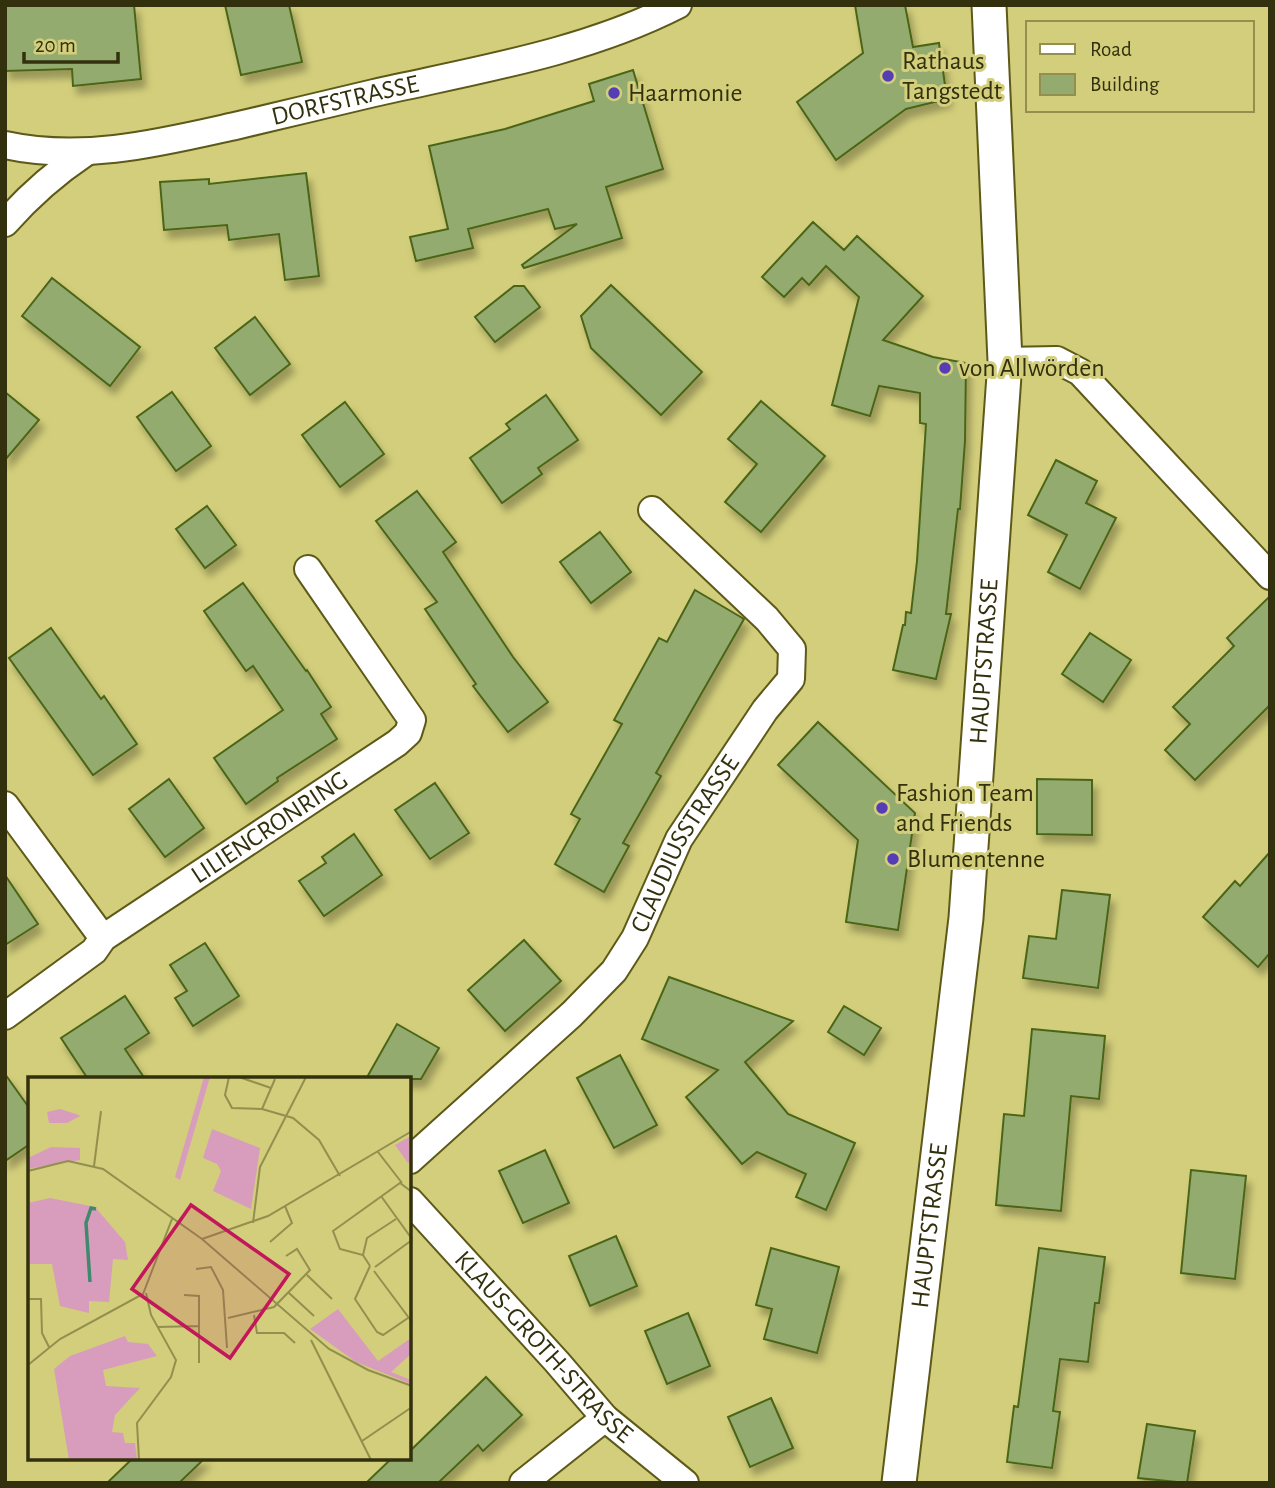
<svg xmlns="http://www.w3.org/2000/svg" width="1275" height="1488" viewBox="0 0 1275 1488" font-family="'Alegreya Sans',sans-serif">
  <defs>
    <filter id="shadow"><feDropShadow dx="4.5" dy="8" stdDeviation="3.5" flood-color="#0004"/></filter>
  </defs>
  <rect width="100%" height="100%" fill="#d2ce7b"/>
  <g fill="#93ab6e" stroke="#4c6519" stroke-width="2" filter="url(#shadow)">
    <path d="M5,5H134L141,79L73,86L72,69L5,71Z"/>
    <path d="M225,5H289L302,62L241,75Z"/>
    <path d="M855,5H905L913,47L939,43L947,99L906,109L836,160L797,102L863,53Z"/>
    <path d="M633,70L663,169L606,187L622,238L524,268L522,265L577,224L555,229L548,209L468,229L473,248L416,261L410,237L448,229L429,146L505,129L594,101L589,84Z"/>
    <path d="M306,173L319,276L285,280L279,234L229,240L227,225L164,230L160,182L209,179V184Z"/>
    <path d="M813,222L844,250L857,236L923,296L883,340L933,357L966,363L965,441L960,509H958L946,614H951L936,679L893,670L903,625H905L906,612L911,613L917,561L926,424L920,423V393L879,386L870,416L832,405L859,297L826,266L809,285L802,278L784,297L762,277Z"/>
    <path d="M52,278L140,347L110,386L22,316Z"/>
    <path d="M611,285L702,372L661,415L591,348L581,316Z"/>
    <path d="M514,286H524L540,307L495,342L475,317Z"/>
    <path d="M255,317L290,364L250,395L215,348Z"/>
    <path d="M5,392L39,420L5,460Z"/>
    <path d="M172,392L211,446L176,471L137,417Z"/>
    <path d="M546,395L578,440L538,468L542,474L502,503L470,458L510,429L506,424Z"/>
    <path d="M761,401L825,456L761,532L725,502L757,464L728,439Z"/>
    <path d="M345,402L384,454L340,487L302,435Z"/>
    <path d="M1056,460L1097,481L1086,503L1116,518L1080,589L1048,572L1067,535L1028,515Z"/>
    <path d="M417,491L456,542L443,552L513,657L548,702L508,732L473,686L476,684L425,609L437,602L376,521Z"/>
    <path d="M207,506L236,545L205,568L176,529Z"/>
    <path d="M600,532L631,572L591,603L560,562Z"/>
    <path d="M243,583L306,671L307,670L331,707L321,714L337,739L277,778L278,781L246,804L214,758L283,710L253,666L246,671L204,611Z"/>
    <path d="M695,590L744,619L656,773L661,776L623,843L629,846L604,892L555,864L580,819L571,814L622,724L614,720L659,638L667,642Z"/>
    <path d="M1270,596V705L1195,780L1165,750L1190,724L1173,707L1234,646L1227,638Z"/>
    <path d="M51,628L101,699L104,696L137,744L93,775L9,658Z"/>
    <path d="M1090,633L1131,660L1103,702L1062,674Z"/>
    <path d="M818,722L915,813L898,930L846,922L858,840L778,765Z"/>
    <path d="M169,779L204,828L165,857L129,809Z"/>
    <path d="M1037,779L1092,780V835L1037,834Z"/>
    <path d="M435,783L469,833L430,859L395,810Z"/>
    <path d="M354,834L382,875L324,916L299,881L326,863L322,857Z"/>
    <path d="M1270,852V953L1258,967L1203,917L1235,881L1240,886Z"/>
    <path d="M5,875L38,924L5,945Z"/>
    <path d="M1062,890L1110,895L1098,988L1023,978L1029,936L1056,939Z"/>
    <path d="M524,940L561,981L505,1031L468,990Z"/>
    <path d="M205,943L239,996L193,1026L175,998L187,991L170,965Z"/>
    <path d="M669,977L793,1021L745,1062L788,1114L855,1143L826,1210L796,1197L806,1174L757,1152L742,1164L686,1097L718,1070L642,1039Z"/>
    <path d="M125,996L149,1033L125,1049L145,1079H88L61,1038Z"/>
    <path d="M844,1006L881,1028L864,1055L828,1032Z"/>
    <path d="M397,1024L439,1048L421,1079H366Z"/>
    <path d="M1032,1029L1105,1036L1099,1099L1071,1096L1061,1211L996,1205L1004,1114L1024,1116Z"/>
    <path d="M620,1055L657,1125L614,1148L577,1078Z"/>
    <path d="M5,1074L30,1109V1144L5,1161Z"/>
    <path d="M545,1150L569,1203L523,1223L499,1171Z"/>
    <path d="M1191,1170L1246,1176L1235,1279L1181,1273Z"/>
    <path d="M616,1236L637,1286L590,1306L569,1256Z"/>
    <path d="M771,1248L839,1267L817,1353L764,1339L772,1309L756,1305Z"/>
    <path d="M1039,1248L1105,1257L1099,1303H1095L1088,1362L1060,1359L1053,1411L1060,1412L1052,1468L1007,1462L1014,1406L1018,1407Z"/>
    <path d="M688,1313L710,1366L667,1384L645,1331Z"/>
    <path d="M486,1377L522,1415L483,1451L478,1445L438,1483H366L392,1458H410V1451Z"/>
    <path d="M771,1398L793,1448L750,1467L728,1417Z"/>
    <path d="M1147,1424L1195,1431L1187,1483L1138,1478Z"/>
    <path d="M133,1458H205L179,1483H107Z"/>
  </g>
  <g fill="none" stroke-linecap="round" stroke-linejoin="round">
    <g stroke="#5d5918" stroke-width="30">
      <g id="minor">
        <path id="s1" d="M5,145C83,162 159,143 235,126C281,115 328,104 374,93C476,70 584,53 678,5"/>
        <path d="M5,223C29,196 55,173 85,153"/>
        <path d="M1005,361L1057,360L1080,372L1270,576"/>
        <path d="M5,805L103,938"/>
        <path id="s2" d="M5,1016L94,951L103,938L397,743L408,733L412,720L405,710L308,569"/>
        <path id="s3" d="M410,1160L572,1014L614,971L635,938L679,839L765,710L791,679L792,649L767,619L652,510"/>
        <path id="s4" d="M410,1201L557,1362L605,1418L685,1483"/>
        <path d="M523,1483L605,1418"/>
      </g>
    </g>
    <g stroke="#5d5918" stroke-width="37">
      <g id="tertiary">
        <path id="s5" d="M899,1483L966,918L1005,361L989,5"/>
      </g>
    </g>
    <use href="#minor" stroke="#fff" stroke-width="26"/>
    <use href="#tertiary" stroke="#fff" stroke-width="33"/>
  </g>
  <g fill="#553db5" stroke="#d2ce7b" stroke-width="2.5">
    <circle cx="888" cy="76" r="7"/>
    <circle cx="614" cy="93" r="7"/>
    <circle cx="945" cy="368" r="7"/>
    <circle cx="882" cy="808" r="7"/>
    <circle cx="893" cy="859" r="7"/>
  </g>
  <g text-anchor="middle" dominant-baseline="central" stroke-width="6" stroke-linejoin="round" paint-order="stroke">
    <g font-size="26" fill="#32300d" stroke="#d2ce7b" text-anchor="start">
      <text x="902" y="61">Rathaus<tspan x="902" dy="30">Tangstedt</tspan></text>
      <text x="628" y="93">Haarmonie</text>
      <text x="959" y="368">von Allwörden</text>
      <text x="896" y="793">Fashion Team<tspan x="896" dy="30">and Friends</tspan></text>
      <text x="907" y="859">Blumentenne</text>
    </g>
    <g font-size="26" fill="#32300d" stroke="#d2ce7b">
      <text stroke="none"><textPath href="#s1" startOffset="346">DORFSTRASSE</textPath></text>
      <text stroke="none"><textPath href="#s5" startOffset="826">HAUPTSTRASSE</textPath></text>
      <text stroke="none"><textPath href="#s2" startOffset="326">LILIENCRONRING</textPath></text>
      <text stroke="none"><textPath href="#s3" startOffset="424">CLAUDIUSSTRASSE</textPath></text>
      <text stroke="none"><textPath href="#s5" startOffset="259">HAUPTSTRASSE</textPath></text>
      <text stroke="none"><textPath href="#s4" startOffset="198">KLAUS-GROTH-STRASSE</textPath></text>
    </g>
  </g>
  <g transform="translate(28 1077)">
    <rect width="383" height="383" fill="#d2ce7b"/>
    <path d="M176,0H182L152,103L147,100ZM32,32L51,38L52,39L39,46H21L19,35ZM184,52L232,71L223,132L185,114L193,94L189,87L175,81ZM383,59V83L380,86L367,68ZM23,70L52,71V83L0,92V81ZM22,121L67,130L97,165L100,183L85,182L81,225L61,224V236L32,229L24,187H0V126ZM310,232L350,284L383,261V277L363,295L383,303V307L328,285L282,252ZM97,259L100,265L120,267L129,279L75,293L78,309L112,311L87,338L84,355L95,356L97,366H107L109,383H41L26,292L42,279Z" fill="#d89dbc"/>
    <path fill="none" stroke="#3f896d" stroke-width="3.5" d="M62,205L58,146L63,131L68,132"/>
    <path fill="none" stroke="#928f4f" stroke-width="2" d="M201,0L197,18L204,31L234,32L265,41L291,63L312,99M211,0L243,11M234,32L247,2M350,75L374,106M66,89L73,34M0,94L40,84L75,92L174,162L301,272L340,293L384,309M353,119L384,162M225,146L232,90L278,0M174,162L240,139L384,54M242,165L264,146L257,129M335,178L339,161L368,142M342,189L335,178L312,172L305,154L372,106L384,115M342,189L327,222L349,255L355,258L380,241M347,190L384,163M168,192L183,190L195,213L199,271M346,194L384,245M279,198L304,222M261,216L286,239M156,218L171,219V286M0,222H13L14,256L21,270M226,238L229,256H256L267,266M200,241L246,230L282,193L269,172L258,179M129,250L171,249M283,263L343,383M0,288L32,262L115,217L144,142M334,364L384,330M111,383L109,346L143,300L148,283L123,238L118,216"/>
    <path fill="#c2185b" fill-opacity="0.15" stroke="#c2185b" stroke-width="3.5" d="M163,128L261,197L202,281L104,212Z"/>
    <rect width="383" height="383" fill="none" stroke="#32300d" stroke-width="3.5"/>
  </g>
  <rect width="1275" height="1488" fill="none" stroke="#32300d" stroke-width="14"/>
  <rect x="1026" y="21" width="228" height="91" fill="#d2ce7b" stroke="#928f4f" stroke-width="2"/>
  <rect x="1040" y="44" width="35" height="10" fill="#ffffff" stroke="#928f4f" stroke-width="2"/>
  <text x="1090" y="56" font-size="21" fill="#32300d">Road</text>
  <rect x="1040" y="74" width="35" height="21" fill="#93ab6e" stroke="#928f4f" stroke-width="2"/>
  <text x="1090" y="91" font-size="21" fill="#32300d">Building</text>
  <path d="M24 52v10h94v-10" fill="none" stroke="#32300d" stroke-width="3.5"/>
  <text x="35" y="52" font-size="21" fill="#32300d" stroke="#d2ce7b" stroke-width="5" paint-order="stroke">20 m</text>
</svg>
